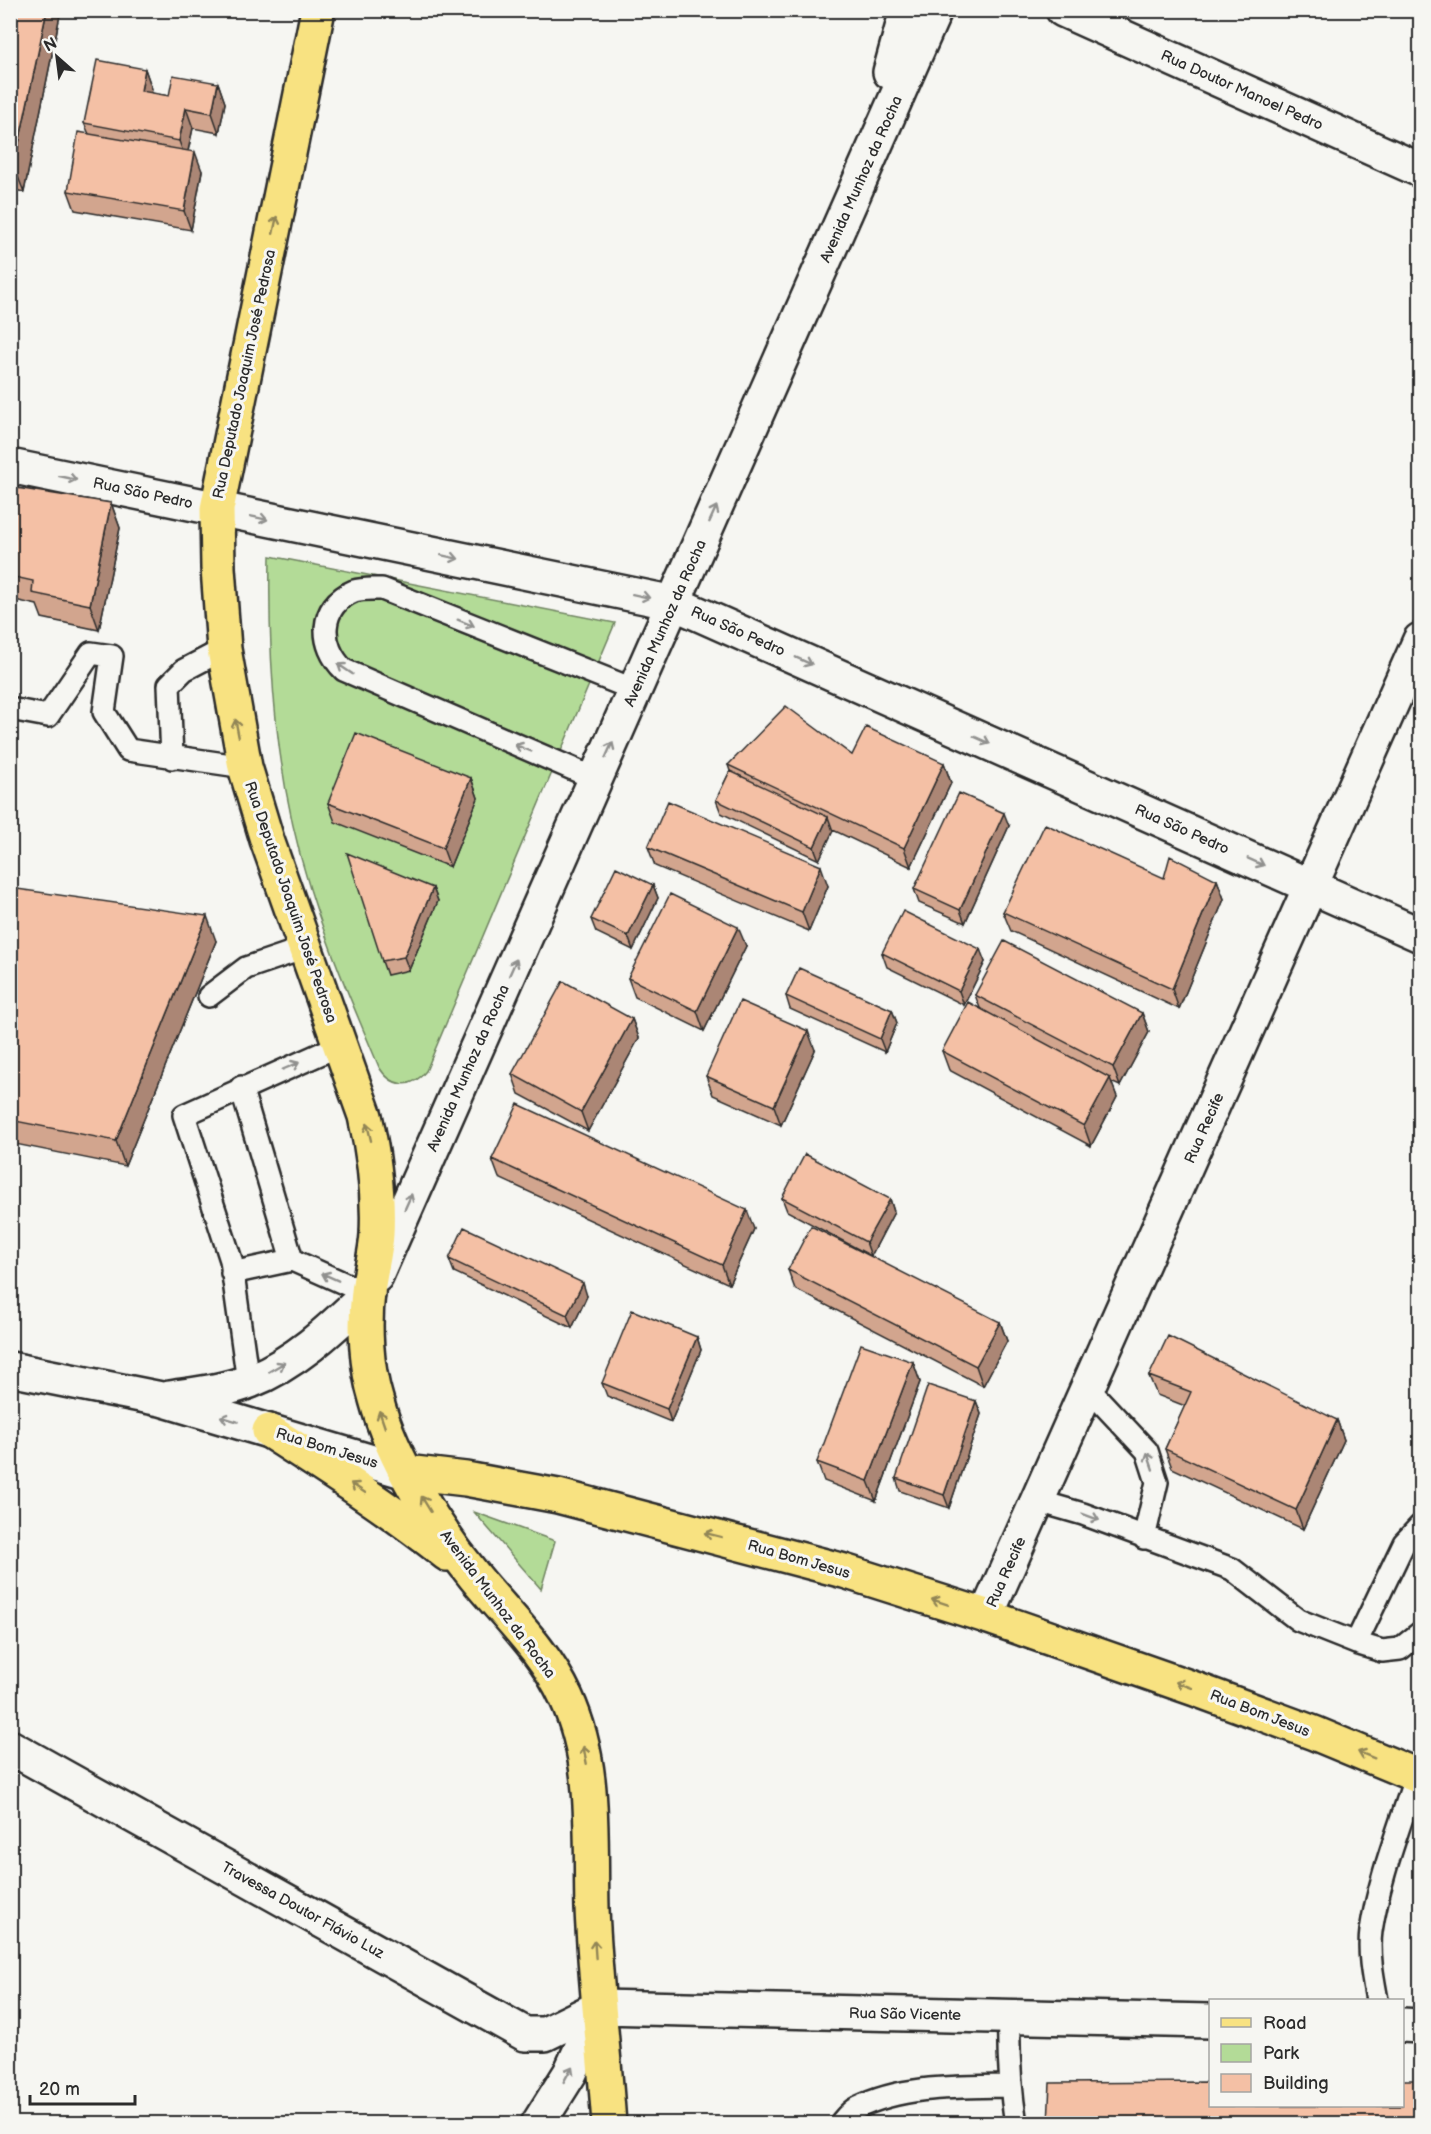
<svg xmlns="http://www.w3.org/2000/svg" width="1431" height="2134" font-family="'Balsamiq Sans',sans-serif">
	<rect width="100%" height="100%" fill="#f6f6f2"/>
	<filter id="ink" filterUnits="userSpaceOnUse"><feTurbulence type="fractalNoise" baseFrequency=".0167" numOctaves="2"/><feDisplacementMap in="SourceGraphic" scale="12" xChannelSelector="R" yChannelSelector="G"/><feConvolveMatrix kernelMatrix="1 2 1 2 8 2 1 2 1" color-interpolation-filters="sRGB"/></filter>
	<g filter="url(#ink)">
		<path fill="#b3db97" stroke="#6f8361" stroke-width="1.5" d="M270,556l345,67 -189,448c-15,19 -35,16 -47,-4 -25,-59 -50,-117 -69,-178 -34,-108 -42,-220 -40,-333z
			M474,1512l81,29 -14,48z"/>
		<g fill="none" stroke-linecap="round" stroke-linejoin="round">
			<defs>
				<path id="lane" d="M10,709l38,7 43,-63 21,3 -8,56 24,38 117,17
					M172,758l-3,-73 15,-15 40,-21
					M596,779l-252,-109c-25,-24 -26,-64 10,-79 9,-3 19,-2 28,-2l253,101
					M209,996l37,-28 59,-20
					M241,1087l51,173
					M232,1273l60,-13 76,34
					M248,1382l-17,-122 -47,-145 156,-70
					M1088,1388l59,63 10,31 -13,56
					M1038,1501l45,13 149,55 66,51 58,23 26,8 18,-2 20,-16
					M1356,1643l48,-100 16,-17
					M1377,2000c-4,-22 -9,-46 -6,-69 8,-53 29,-105 45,-156
					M1009,2017c-1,36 1,70 7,107
					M840,2124c5,-6 10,-13 17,-16 46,-23 103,-21 153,-22"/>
				<path id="street" d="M10,1369l151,30 245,73
					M169,1398c26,-4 56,-7 81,-17 46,-18 82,-53 118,-87
					M986,1616l434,-976
					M10,1747l515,287h20l55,-27 610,14
					M1402,2025l18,1
					M538,2124l32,-51 30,-66"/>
				<path id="secondary" d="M1063,10l357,160
					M890,72l17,-62
					M10,466l664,137 746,332
					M376,1276l559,-1266"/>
				<path id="primary" d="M318,10l-101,499 1,59 6,81 21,118 22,73 98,276c9,39 14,77 12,118 -1,19 -7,39 -9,58 -4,34 -2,74 8,107 16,60 60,130 99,178 32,39 70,74 91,120 31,67 24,140 26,212 3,71 12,143 17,215
					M269,1431c61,39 121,78 178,123
					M406,1472l60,7 92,17 286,75 142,45 209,73 119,44 106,44"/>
			</defs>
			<use href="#lane" stroke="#2b2b2b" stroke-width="26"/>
			<use href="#street" stroke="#2b2b2b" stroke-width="38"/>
			<use href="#secondary" stroke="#2b2b2b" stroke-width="38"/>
			<use href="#primary" stroke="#2b2b2b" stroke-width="38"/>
			<use href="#lane" stroke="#f6f6f2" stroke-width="21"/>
			<use href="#street" stroke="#f6f6f2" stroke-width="33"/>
			<use href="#secondary" stroke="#f6f6f2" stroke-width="33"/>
			<use href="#primary" stroke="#f8e281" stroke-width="33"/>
		</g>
		<path fill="#d2a58e" stroke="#2b2b2b" stroke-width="1.5" d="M10,10h51l-37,182 -14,-3z
			M145,69l7,20 -1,4 18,3 49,-13 7,20 -6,30 -26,-5 -5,23 14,20 -11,59 -116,-20 -7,-19 21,-57 -5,-11z
			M10,487l101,16 9,25 -21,102 -57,-12 -5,-13 -27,-6z
			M852,755l92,8 7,20 -40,84 -78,-37 -14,30 -98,-47 -5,-13 14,-29 -2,-6z
			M471,778l7,20 -28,69 -115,-45 -7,-19z
			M1009,826l-44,97 -46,-20 -5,-14z
			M648,847l180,39 -19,45 -154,-65z
			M1164,878l53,2 7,19 -45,110 -168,-78 -8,-19z
			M653,885l5,13 -25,52 -37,-18 -5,-13z
			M10,888l206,53 -91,225 -115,-23z
			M433,888l5,13 -29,69 -22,5 -5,-14z
			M746,946l-42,85 -69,-34 -7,-19z
			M882,953l103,9 -21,43 -77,-38z
			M975,995l167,18 7,19 -29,54 -9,-4 6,15 -26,49 -142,-76 -7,-19 38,-43z
			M786,996l106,14 5,13 -12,29 -95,-43z
			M632,1019l7,19 -51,93 -69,-37 -7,-20z
			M815,1050l-34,75 -68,-30 -7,-19z
			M492,1159l262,70 -25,55 -230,-106z
			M782,1198l108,1 4,13 -23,44 -84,-45z
			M449,1259l138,37 -15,32 -118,-56z
			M788,1270l212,52 7,19 -24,45 -188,-97z
			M697,1337l4,13 -30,72 -64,-26 -5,-13z
			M913,1362l7,20 -44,119 -52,-20 -7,-19z
			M1149,1376l188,44 7,20 -41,89 -131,-61 -7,-19 20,-43 -28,-11z
			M976,1401l5,13 -32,94 -49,-17 -4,-13z"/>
		<path fill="#ab8674" stroke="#2b2b2b" stroke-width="1.5" d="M47,10h14l-37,182 -10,-25z
			M145,69l7,20 -4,21 -7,-19z
			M218,83l7,20 -6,30 -7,-20z
			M186,108l7,20 -7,32 -7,-19z
			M195,152l7,19 -11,59 -7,-19z
			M111,503l9,25 -21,102 -9,-25z
			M944,763l7,20 -40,84 -7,-19z
			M471,778l7,20 -28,69 -7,-19z
			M1004,813l5,13 -44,97 -5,-13z
			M828,817l5,14 -14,29 -5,-13z
			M821,866l7,20 -19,45 -7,-19z
			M1217,880l7,19 -45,110 -7,-20z
			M653,885l5,13 -25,52 -5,-14z
			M433,888l5,13 -29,69 -5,-13z
			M207,916l9,25 -91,225 -9,-25z
			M738,927l8,19 -42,85 -7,-20z
			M980,949l5,13 -21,43 -5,-14z
			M892,1010l5,13 -12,29 -5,-13z
			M1142,1013l7,19 -29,54 -7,-19z
			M632,1019l7,19 -51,93 -7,-19z
			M808,1031l7,19 -34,75 -7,-19z
			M1110,1078l7,19 -26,49 -7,-20z
			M890,1199l4,13 -23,44 -5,-14z
			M747,1210l7,19 -25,55 -7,-19z
			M583,1283l4,13 -15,32 -5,-13z
			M1000,1322l7,19 -24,45 -7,-20z
			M697,1337l4,13 -30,72 -4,-13z
			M913,1362l7,20 -44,119 -8,-20z
			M976,1401l5,13 -32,94 -5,-13z
			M1337,1420l7,20 -41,89 -7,-19z"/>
		<path fill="#f4c0a5" stroke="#2b2b2b" stroke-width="1.5" d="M10,10h37l-33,157 -4,-1z
			M97,60l48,9 -4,22 28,5 4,-21 45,8 -6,30 -26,-5 -7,33 -95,-18z
			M78,132l117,20 -11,59 -116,-20z
			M10,487l101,16 -21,102 -58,-12 1,-12 -23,-5z
			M786,706l66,49 14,-28 78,36 -40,85 -176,-83z
			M356,733l115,45 -28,70 -115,-45z
			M730,771l98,46 -14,30 -98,-47z
			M959,793l45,20 -44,97 -46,-21z
			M668,801l153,65 -19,46 -154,-65z
			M1045,824l119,54 6,-22 47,24 -45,109 -169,-77z
			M347,853l86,35 -29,69 -22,4z
			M616,867l37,18 -25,51 -37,-17z
			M10,888l197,28 -91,225 -106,-21z
			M670,894l68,33 -41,84 -69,-33z
			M903,911l77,38 -21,42 -77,-38z
			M1004,941l138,72 -29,54 -138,-72z
			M799,968l93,42 -12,29 -94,-43z
			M563,981l69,38 -51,93 -69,-38z
			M740,1001l68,30 -34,75 -68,-30z
			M968,1002l142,76 -26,48 -142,-75z
			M518,1104l229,106 -25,55 -230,-106z
			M805,1154l85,45 -24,43 -84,-44z
			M811,1226l189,96 -24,44 -188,-96z
			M464,1227l119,56 -16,32 -118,-56z
			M632,1310l65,27 -30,72 -65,-26z
			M1168,1336l169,84 -41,90 -131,-61 26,-57 -42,-16z
			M861,1344l52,18 -45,119 -51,-19z
			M928,1385l48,16 -32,94 -48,-17z
			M1402,2080h18v44h-372l2,-41 160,-1v24h192z"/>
		<defs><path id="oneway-shaft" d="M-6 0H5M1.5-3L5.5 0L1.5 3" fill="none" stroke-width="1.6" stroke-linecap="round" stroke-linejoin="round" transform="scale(1.5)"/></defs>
		<g stroke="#928656">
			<use href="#oneway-shaft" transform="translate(275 225) rotate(-78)"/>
			<use href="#oneway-shaft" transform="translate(237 728) rotate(-101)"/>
			<use href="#oneway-shaft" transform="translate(369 1132) rotate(-103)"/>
			<use href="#oneway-shaft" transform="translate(382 1419) rotate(-109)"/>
			<use href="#oneway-shaft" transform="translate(358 1488) rotate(-146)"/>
			<use href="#oneway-shaft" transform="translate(426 1504) rotate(-121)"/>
			<use href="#oneway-shaft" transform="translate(713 1535) rotate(-166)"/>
			<use href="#oneway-shaft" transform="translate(940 1602) rotate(-162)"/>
			<use href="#oneway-shaft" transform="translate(1184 1685) rotate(-160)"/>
			<use href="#oneway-shaft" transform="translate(585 1755) rotate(-101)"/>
			<use href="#oneway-shaft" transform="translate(1366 1755) rotate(-158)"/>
			<use href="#oneway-shaft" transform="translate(595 1949) rotate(-94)"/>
		</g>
		<g stroke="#90908e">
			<use href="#oneway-shaft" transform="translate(68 478) rotate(12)"/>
			<use href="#oneway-shaft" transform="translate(713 514) rotate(-66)"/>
			<use href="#oneway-shaft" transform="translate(259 518) rotate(12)"/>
			<use href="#oneway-shaft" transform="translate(450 557) rotate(12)"/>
			<use href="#oneway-shaft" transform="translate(641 596) rotate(12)"/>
			<use href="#oneway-shaft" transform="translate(466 623) rotate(22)"/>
			<use href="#oneway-shaft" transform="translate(804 661) rotate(24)"/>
			<use href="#oneway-shaft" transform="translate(345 669) rotate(-146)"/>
			<use href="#oneway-shaft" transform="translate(982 740) rotate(24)"/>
			<use href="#oneway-shaft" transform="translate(523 748) rotate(-157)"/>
			<use href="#oneway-shaft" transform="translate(609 750) rotate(-66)"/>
			<use href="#oneway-shaft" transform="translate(1256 862) rotate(24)"/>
			<use href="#oneway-shaft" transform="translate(513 967) rotate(-66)"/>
			<use href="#oneway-shaft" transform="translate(291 1066) rotate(-23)"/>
			<use href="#oneway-shaft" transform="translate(408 1202) rotate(-66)"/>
			<use href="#oneway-shaft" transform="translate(330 1277) rotate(-156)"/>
			<use href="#oneway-shaft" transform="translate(277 1367) rotate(-30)"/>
			<use href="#oneway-shaft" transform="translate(229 1419) rotate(-163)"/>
			<use href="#oneway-shaft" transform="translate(1150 1461) rotate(-109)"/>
			<use href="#oneway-shaft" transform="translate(1091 1517) rotate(21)"/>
			<use href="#oneway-shaft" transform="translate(568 2074) rotate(-61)"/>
		</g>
	</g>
	<g text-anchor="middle" stroke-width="6" stroke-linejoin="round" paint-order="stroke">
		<g font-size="15" fill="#2b2b2b" stroke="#f6f6f2">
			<text transform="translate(1242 90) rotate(24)" y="5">Rua Doutor Manoel Pedro</text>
			<text transform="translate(861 179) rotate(-66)" y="5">Avenida Munhoz da Rocha</text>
			<text transform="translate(244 374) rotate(-78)" y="5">Rua Deputado Joaquim José Pedrosa</text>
			<text transform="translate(143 493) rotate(12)" y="5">Rua São Pedro</text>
			<text transform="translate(665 623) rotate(-66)" y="5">Avenida Munhoz da Rocha</text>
			<text transform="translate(738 631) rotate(24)" y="5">Rua São Pedro</text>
			<text transform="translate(1182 829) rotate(24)" y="5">Rua São Pedro</text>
			<text transform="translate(291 902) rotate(71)" y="5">Rua Deputado Joaquim José Pedrosa</text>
			<text transform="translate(468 1068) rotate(-66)" y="5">Avenida Munhoz da Rocha</text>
			<text transform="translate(1204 1128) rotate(-66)" y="5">Rua Recife</text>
			<text transform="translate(327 1448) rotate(17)" y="5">Rua Bom Jesus</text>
			<text transform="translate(799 1559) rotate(16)" y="5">Rua Bom Jesus</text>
			<text transform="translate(1006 1572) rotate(-66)" y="5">Rua Recife</text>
			<text transform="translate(498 1604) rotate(53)" y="5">Avenida Munhoz da Rocha</text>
			<text transform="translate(1260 1713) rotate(21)" y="5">Rua Bom Jesus</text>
			<text transform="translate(303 1910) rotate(29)" y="5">Travessa Doutor Flávio Luz</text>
			<text transform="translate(905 2014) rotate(1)" y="5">Rua São Vicente</text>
		</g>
	</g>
	<rect width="1431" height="2134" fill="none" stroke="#f6f6f2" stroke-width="36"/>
	<rect x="18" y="18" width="1395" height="2098" fill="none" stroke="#2b2b2b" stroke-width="2" filter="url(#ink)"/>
	<rect x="1209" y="1999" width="195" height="108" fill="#f6f6f2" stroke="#a5a5a2" stroke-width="1.5"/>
	<rect x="1221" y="2018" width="30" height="9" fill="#f8e281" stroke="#a5a5a2" stroke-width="1.5"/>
	<text x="1263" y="2029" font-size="18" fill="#2b2b2b">Road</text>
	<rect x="1221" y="2044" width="30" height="18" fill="#b3db97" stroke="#a5a5a2" stroke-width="1.5"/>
	<text x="1263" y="2059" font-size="18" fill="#2b2b2b">Park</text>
	<rect x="1221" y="2074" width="30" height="18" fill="#f4c0a5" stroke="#a5a5a2" stroke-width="1.5"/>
	<text x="1263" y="2089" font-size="18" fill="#2b2b2b">Building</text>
	<g transform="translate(57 57) rotate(332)" stroke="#f6f6f2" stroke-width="4.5" paint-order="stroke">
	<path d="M0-4.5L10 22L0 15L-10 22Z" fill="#2b2b2b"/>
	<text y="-9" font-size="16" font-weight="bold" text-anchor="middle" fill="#2b2b2b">N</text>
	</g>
	<path d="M30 2095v9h105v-9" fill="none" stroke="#2b2b2b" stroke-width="3"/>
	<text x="39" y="2095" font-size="18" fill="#2b2b2b" stroke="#f6f6f2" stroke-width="4.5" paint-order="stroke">20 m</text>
</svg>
